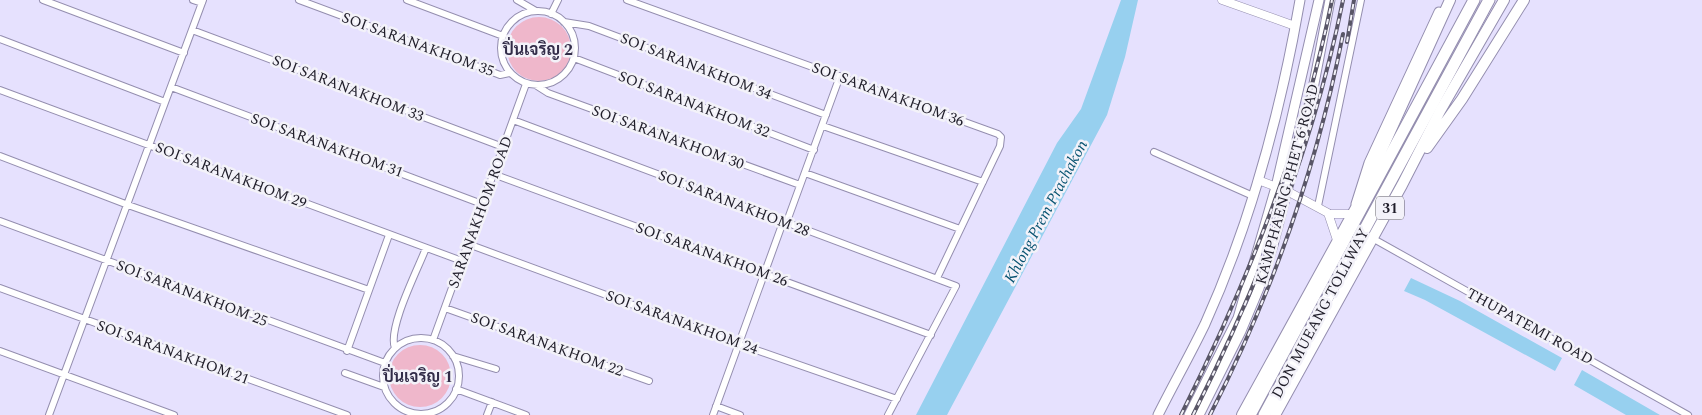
<svg xmlns="http://www.w3.org/2000/svg" width="1702" height="415" font-family="Spectral,Sarabun,serif">
	<rect width="100%" height="100%" fill="#e6e1fe"/>
	<path fill="#efb7cb" d="M507 49a32 32 0 1 1 64 0a32 32 0 1 1-64 0Z
		M389 376a31 31 0 1 1 62 0a31 31 0 1 1-62 0Z"/>
	<path fill="#97d0ef" d="M1121,0h17l-13,57 -18,58 -160,300h-31l141,-272 24,-34z
		M1411,278l49,23 102,57 -7,13 -130,-71 -21,-9z
		M1582,370l78,45h-34l-52,-30z"/>
	<g fill="none" stroke-linecap="round" stroke-linejoin="round">
		<defs>
			<path id="minor" d="M43,0l141,53
				M193,0l9,3
				M299,0l188,70 13,5 10,-2
				M407,0l96,36
				M517,0l19,11
				M627,0l371,134 3,3 -1,9 -63,132
				M501 48a37 37 0 1 1 74 0a37 37 0 1 1-74 0Z
				M551,14l7,-14
				M564,22l25,4 237,89
				M192,30l311,117
				M0,39l165,63
				M574,58l240,92
				M537,86l11,7 252,92
				M171,87l311,117
				M0,90l462,171
				M513,120l443,166 -68,129
				M823,126l160,56
				M1154,152l99,44
				M0,156l128,49 241,85
				M805,173l155,56
				M493,174l438,161
				M1318,206l43,-206
				M0,221l385,142
				M786,224l54,-148
				M1372,238l316,177
				M468,244l271,100 158,55
				M0,288l347,127
				M445,308l204,73
				M383 376a38 38 0 1 1 76 0a38 38 0 1 1-76 0Z
				M433,340l93,-256
				M395,348c-8,-19 23,-79 31,-100
				M0,351l174,64
				M347,351l42,-116
				M453,356l43,13
				M345,373l39,14
				M456,389l70,26
				M716,406l24,9
				M49,415l154,-415
				M487,415l5,-13
				M713,415l70,-193"/>
			<path id="tertiary" d="M1222,0l73,26
				M1258,180l29,11 41,22 9,27
				M1331,214h21"/>
			<path id="secondary" d="M1356,204l13,-41 70,-151
				M1158,415c15,-30 32,-60 47,-91 46,-102 76,-214 95,-324
				M1189,415l49,-97 38,-131 43,-187
				M1199,415l42,-84 18,-43 14,-43 39,-151 18,-94"/>
			<path id="trunk" d="M1427,148l35,-49 62,-99
				M1374,167l76,-167
				M1242,415l138,-251
				M1275,415l127,-230 38,-74 64,-111"/>
			<path id="motorway" d="M1250,415l224,-415
				M1264,415l225,-415"/>
		</defs>
		<use href="#minor" stroke="#948eaf" stroke-width="8"/>
		<use href="#tertiary" stroke="#948eaf" stroke-width="9"/>
		<use href="#secondary" stroke="#948eaf" stroke-width="11"/>
		<use href="#trunk" stroke="#948eaf" stroke-width="12"/>
		<use href="#motorway" stroke="#948eaf" stroke-width="13"/>
		<use href="#minor" stroke="#fff" stroke-width="6"/>
		<use href="#tertiary" stroke="#fff" stroke-width="8"/>
		<use href="#secondary" stroke="#fff" stroke-width="9"/>
		<use href="#trunk" stroke="#fff" stroke-width="10"/>
		<use href="#motorway" stroke="#fff" stroke-width="11"/>
		<defs>
			<path id="rail" d="M1347,42l7,-42
				M1181,415c66,-132 122,-270 151,-415
				M1193,415c66,-131 121,-271 150,-415
				M1210,415c62,-121 107,-248 133,-381"/>
		</defs>
		<use href="#rail" stroke="#595667" stroke-width="4"/>
		<use href="#rail" stroke="#f3f2f9" stroke-width="2" stroke-dasharray="5.5" stroke-linecap="butt"/>
	</g>
	<g text-anchor="middle" stroke-width="5" stroke-linejoin="round" paint-order="stroke">
		<rect fill="#f3f2f9" stroke="#5f5d67" stroke-width="1" x="1376" y="196.5" width="28" height="23" rx="4"/>
		<g font-size="14" font-weight="bold" fill="#1f1d29">
			<text x="1390" y="213">31</text>
		</g>
		<g font-size="15" fill="#1f1d29" stroke="#f3f2f9">
			<text transform="translate(418 44) rotate(20)" y="5">SOI SARANAKHOM 35</text>
			<text transform="translate(696 66) rotate(21)" y="5">SOI SARANAKHOM 34</text>
			<text transform="translate(348 88) rotate(21)" y="5">SOI SARANAKHOM 33</text>
			<text transform="translate(888 94) rotate(20)" y="5">SOI SARANAKHOM 36</text>
			<text transform="translate(694 104) rotate(21)" y="5">SOI SARANAKHOM 32</text>
			<text transform="translate(668 137) rotate(20)" y="5">SOI SARANAKHOM 30</text>
			<text transform="translate(327 145) rotate(20)" y="5">SOI SARANAKHOM 31</text>
			<text transform="translate(231 175) rotate(21)" y="5">SOI SARANAKHOM 29</text>
			<text transform="translate(1287 184) rotate(-75)" y="5">KAMPHAENG PHET 6 ROAD</text>
			<text transform="translate(734 203) rotate(21)" y="5">SOI SARANAKHOM 28</text>
			<text transform="translate(480 212) rotate(-70)" y="5">SARANAKHOM ROAD</text>
			<text transform="translate(712 254) rotate(20)" y="5">SOI SARANAKHOM 26</text>
			<text transform="translate(192 293) rotate(21)" y="5">SOI SARANAKHOM 25</text>
			<text transform="translate(1320 313) rotate(-62)" y="5">DON MUEANG TOLLWAY</text>
			<text transform="translate(682 322) rotate(20)" y="5">SOI SARANAKHOM 24</text>
			<text transform="translate(1530 326) rotate(29)" y="5">THUPATEMI ROAD</text>
			<text transform="translate(547 344) rotate(20)" y="5">SOI SARANAKHOM 22</text>
			<text transform="translate(173 352) rotate(20)" y="5">SOI SARANAKHOM 21</text>
		</g>
		<g font-size="16" font-weight="bold" fill="#322c48" stroke="#f3f2f9">
			<text x="538" y="55">ปิ่นเจริญ 2</text>
			<text x="418" y="382">ปิ่นเจริญ 1</text>
		</g>
		<g font-size="16" font-style="italic" fill="#075371" stroke="#f3f2f9">
			<text transform="translate(1045 211) rotate(-62)" y="6">Khlong Prem Prachakon</text>
		</g>
	</g>
</svg>
